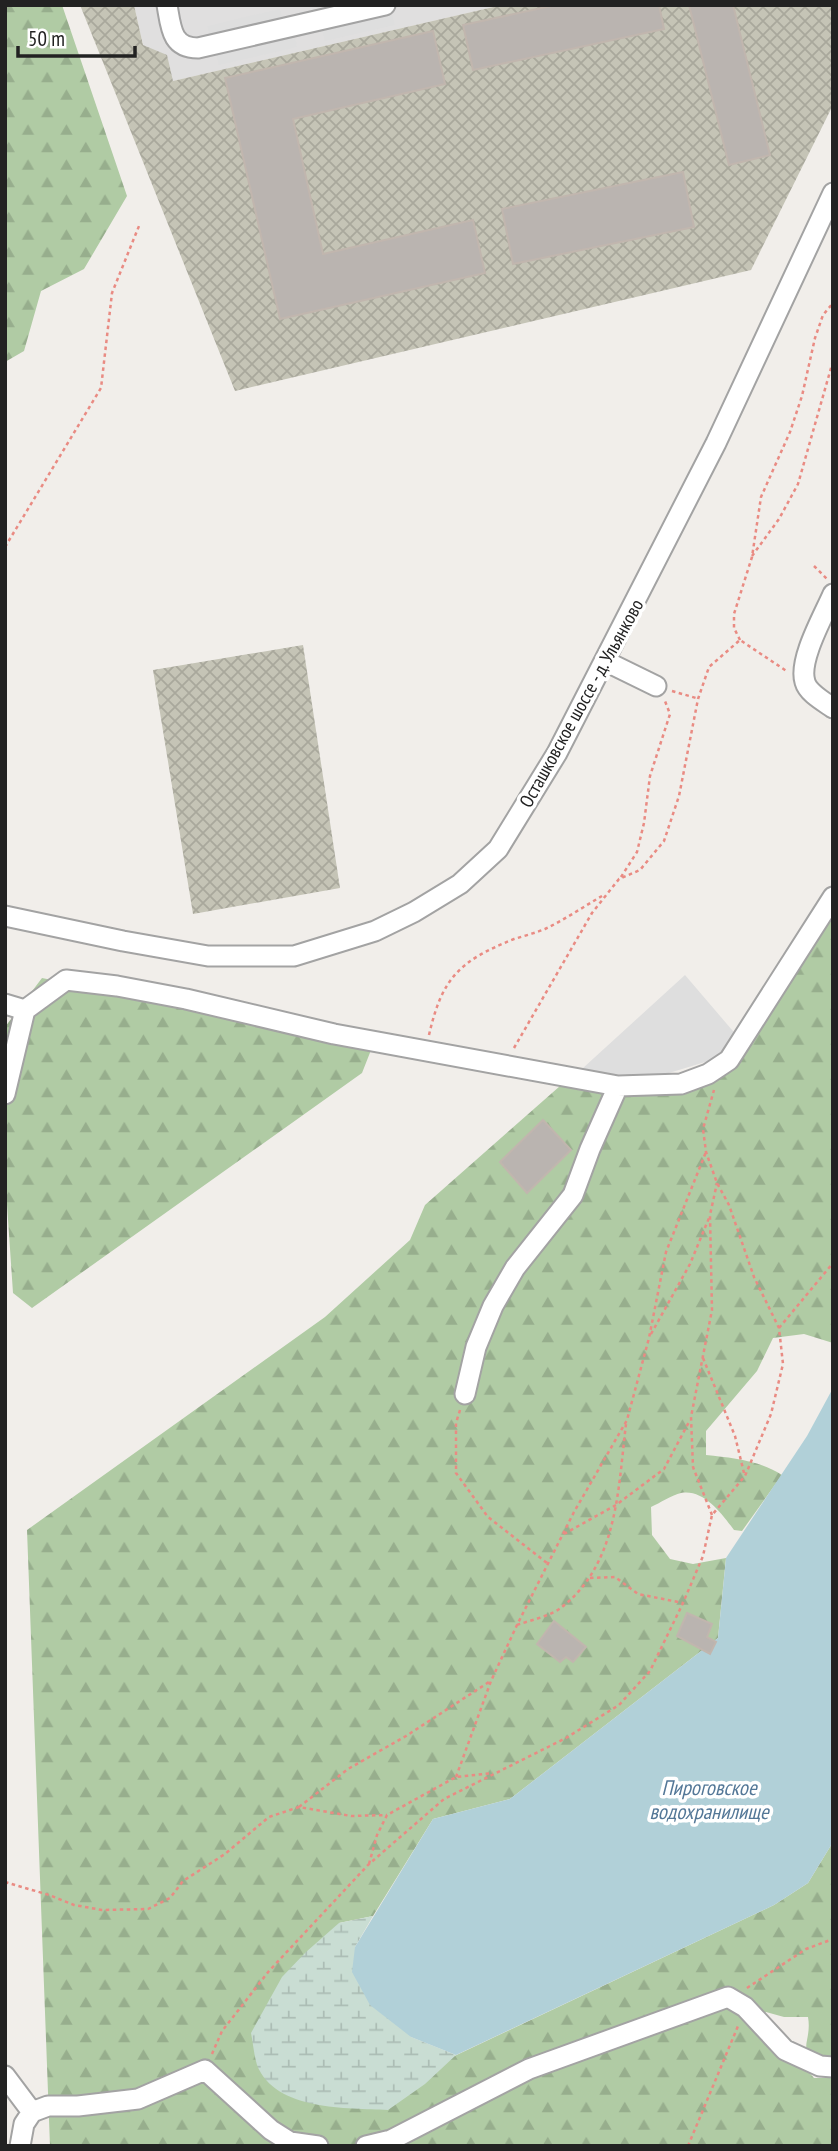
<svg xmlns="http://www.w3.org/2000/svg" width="838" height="2151" font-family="'PT Sans Narrow',sans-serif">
	<defs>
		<pattern id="construction-cross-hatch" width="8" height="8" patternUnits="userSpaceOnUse" patternTransform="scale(1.75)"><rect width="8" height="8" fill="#c5c4b6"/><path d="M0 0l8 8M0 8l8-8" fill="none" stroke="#a9a89c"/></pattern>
		<pattern id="forest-firs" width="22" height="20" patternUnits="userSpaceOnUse" patternTransform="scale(1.75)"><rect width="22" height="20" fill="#b0cba4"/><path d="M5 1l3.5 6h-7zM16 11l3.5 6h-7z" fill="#97ae8d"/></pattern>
		<pattern id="wetland-marsh" width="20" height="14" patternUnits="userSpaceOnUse" patternTransform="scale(1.75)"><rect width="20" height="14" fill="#c9ddd3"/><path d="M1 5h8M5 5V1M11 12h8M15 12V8" fill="none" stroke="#acbdb5"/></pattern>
	</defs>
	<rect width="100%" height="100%" fill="#f1eeea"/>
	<path fill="#e0dfdf" d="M134,5h368l-329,76 -30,-36z"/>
	<path fill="url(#construction-cross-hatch)" d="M80,5h54l9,40 24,10 6,26 329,-76h331v100l-82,165 -516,121z
		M303,645l37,243 -147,26 -40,-244z"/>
	<path fill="url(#forest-firs)" d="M5,5h57l65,191 -43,73 -43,22 -17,60 -19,11z
		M833,913v430l-29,-9 -31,4 -16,33 -51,60v24c27,3 52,5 76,20l-40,56 -8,-1c-12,-16 -30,-41 -53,-37 -9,2 -21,10 -30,14l1,28 18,24 23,5 33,-6 -8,80 -208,161 -77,20 -60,97 -34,7 71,154 364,-172 34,-22 25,-41v219c-43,-7 -20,-16 -25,-44h-24l-18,-5 -7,6 22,42 24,8 9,10h19v68h-783l-23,-616 298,-213 85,-77 15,-35 135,-119 101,10 77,-31z
		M42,978l331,67 -11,28 -330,235 -19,-15 -8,-118v-148z"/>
	<path fill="url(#wetland-marsh)" d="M373,1916l-18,31 56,90 45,18 -31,29 -37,26c-40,-2 -113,1 -131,-45 -3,-10 -4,-22 -6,-32l31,-56 24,-25 33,-29z"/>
	<path fill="#dedede" d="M280,9l3,11 -73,16 -3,-10z
		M392,15l3,10 -70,16 -3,-10z
		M295,37l2,10 -78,18 -3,-10z
		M685,975l53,62 -23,22 -56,17 -63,-2 -13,-6z"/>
	<path fill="#b1d0d8" d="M833,1388v454l-25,41 -34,22 -318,150 -45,-18 -41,-32 -18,-33 3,-25 78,-128 77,-20 208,-161 8,-80 81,-122z"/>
	<path fill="#bab4b0" stroke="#c1b6ae" stroke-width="2" d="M556,5h103l5,24 -191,41 -10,-45z
		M689,5h44l37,150 -41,10z
		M433,31l12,53 -152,35 30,135 150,-34 12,53 -205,46 -55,-241z
		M683,172l11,55 -181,37 -11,-55z
		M543,1120l28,30 -44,43 -27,-31z
		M687,1613l25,11 -5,13 9,5 -6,12 -33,-18z
		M554,1621l32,26 -13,15 -7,-5 -6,5 -23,-18z"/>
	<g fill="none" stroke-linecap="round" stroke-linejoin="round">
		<defs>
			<path id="minor" d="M167,5c4,22 4,43 31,43l187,-43
				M833,594c-9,21 -35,66 -28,88 3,11 18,19 28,26
				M605,661l51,25
				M5,916l118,25 85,15h86l81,-25 39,-19 46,-28 38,-35 59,-96 159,-310 117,-250
				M5,1004l20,6
				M5,1094l20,-84 41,-30 51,6 69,13 148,35 284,52 63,-2 27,-10 21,-14 104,-163
				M465,1394l11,-47 17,-41 22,-38 58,-73 17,-46 28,-63
				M5,2076l27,36
				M20,2146l4,-22 8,-12 16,-6h30l60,-7 67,-29 66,60 19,12 28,4
				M366,2146l25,-6 138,-71 199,-72 17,10 40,43 35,16 13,1"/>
		</defs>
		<use href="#minor" stroke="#a3a3a3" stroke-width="23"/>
		<path stroke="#e98b83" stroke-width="2.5" stroke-dasharray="3.5 3.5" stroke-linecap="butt" d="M5,547l96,-159 11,-95 27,-67
			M752,556l27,-37 19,-35 35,-123
			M814,566l13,13
			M740,640l-6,-12v-14l18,-57 9,-60 29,-65 12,-36 13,-58 8,-23 10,-12
			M672,691l24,7
			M621,877l16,-25 7,-29 6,-47 20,-62 -5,-13
			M429,1035c13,-57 30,-74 85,-96 10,-3 21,-6 31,-10 19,-9 38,-22 57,-33
			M514,1048l78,-135 27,-34 21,-9 24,-29 15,-45 19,-97 11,-32 31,-27 48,32
			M779,1328l54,-65
			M651,1334l39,-70 19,-46
			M703,1358l32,78 9,37
			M460,1410l-4,13v50l32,44 59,46
			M712,1515l-19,-48 -2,-50 21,-107 -2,-95 7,-32
			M564,1534l52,-29 48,-36 26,-49
			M590,1578l25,-1 23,17 45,9
			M517,1625c14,-5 34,-9 45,-18 56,-44 56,-118 64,-183
			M456,1777l35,-96 26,-56 57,-113 53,-92 22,-82 17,-86 40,-100
			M299,1807l49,-38 58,-33 83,-54
			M369,1864l8,-29 10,-20 69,-38 37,-4
			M5,1882l44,13 25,10 28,5 46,-1 22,-11 13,-17 42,-27 44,-37 30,-10 52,9 36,-1
			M747,1988l59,-39 27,-10
			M212,2054l10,-23 47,-60 99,-106 76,-66 122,-61 53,-33 31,-34 33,-68 20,-47 9,-41 33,-39 26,-62 12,-50 -4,-36 -25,-51 -25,-72 -12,-22 -11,-31 -3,-23 11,-39
			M688,2146l50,-120"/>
		<use href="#minor" stroke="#fff" stroke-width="19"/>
	</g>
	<g text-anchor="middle" stroke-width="7" stroke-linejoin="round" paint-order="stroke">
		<g font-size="19" fill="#222" stroke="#fff">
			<text transform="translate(581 703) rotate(-61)" y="7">Осташковское шоссе - д. Ульянково</text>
		</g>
		<g font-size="21" font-style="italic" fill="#537797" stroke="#fff">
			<text x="709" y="1795">Пироговское<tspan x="709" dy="24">водохранилище</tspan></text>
		</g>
	</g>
	<rect width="838" height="2151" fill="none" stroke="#222222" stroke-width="14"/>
	<path d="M18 46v10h117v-10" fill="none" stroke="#222222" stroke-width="3.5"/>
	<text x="28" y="46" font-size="21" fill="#222222" stroke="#ffffff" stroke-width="5" paint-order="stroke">50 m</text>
</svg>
